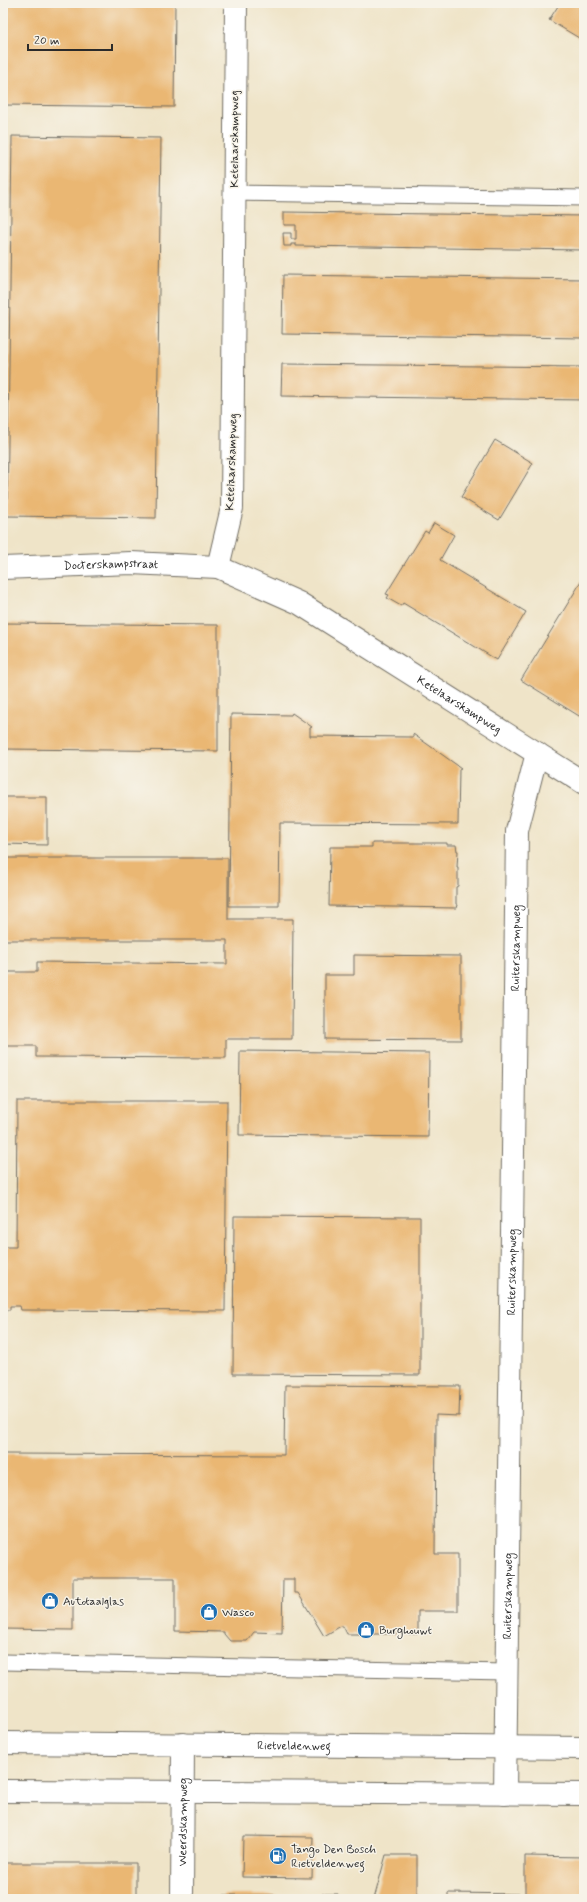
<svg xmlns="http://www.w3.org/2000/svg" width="587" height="1902" font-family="Mynerve,sans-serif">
	<rect width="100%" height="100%" fill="#f7f3e8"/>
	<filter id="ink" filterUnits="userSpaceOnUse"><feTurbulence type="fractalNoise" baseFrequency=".025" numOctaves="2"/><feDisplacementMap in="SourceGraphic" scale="8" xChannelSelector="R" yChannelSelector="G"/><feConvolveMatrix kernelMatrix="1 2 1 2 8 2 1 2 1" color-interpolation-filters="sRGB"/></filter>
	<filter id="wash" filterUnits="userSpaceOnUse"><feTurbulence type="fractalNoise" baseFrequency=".012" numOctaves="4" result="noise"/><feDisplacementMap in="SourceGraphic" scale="16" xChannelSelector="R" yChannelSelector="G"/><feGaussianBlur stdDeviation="0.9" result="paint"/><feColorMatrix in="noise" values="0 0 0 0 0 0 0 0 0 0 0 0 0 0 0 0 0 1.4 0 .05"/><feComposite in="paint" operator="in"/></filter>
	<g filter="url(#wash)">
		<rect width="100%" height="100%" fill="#efe4c8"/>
		<g id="blocks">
			<path fill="#eab773" d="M3,3h172l-1,104 -171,-2z
				M560,3h24v38l-35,-21z
				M12,136l149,2 -5,380 -149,-2z
				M284,212l300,4v34l-288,-4v-2h-5v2h-7l-1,-13h8v6h5v-14h-12z
				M283,275l301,4v59l-302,-4z
				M282,364l302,3v33l-303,-4z
				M495,440l38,23 -34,57 -38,-23z
				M434,523l20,12 -14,25 86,52 -29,48 -94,-57 -2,3 -14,-8 2,-3 -3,-1 39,-63 3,2z
				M584,577v142l-63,-39z
				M3,623l215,2v126l-215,-2z
				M292,713l20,14 -2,1v8l103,1v-3l48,34 -2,1 -1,55 -178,-1 -1,83h-50l2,-192 60,1z
				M3,797h44v48l-44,-1z
				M372,843h75v2h9l1,6h1l-1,16h1v19l-2,1v17l2,1 -1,3 -128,-2 1,-59h42z
				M3,858h225v61h65l-1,120h-66v19l-190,-1v-11h-33v-74h34v-10l190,2v-24h-224z
				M354,955l107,1v84l-136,-1v-64h29z
				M240,1051l189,2 -1,84 -189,-2z
				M17,1101h210l-2,210 -204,-1 -1,-4h-10v4h-7v-63h13z
				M234,1216l186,1v158l-187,-1z
				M285,1385l175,1 -1,30 -23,-1 -1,139h23v57h-40v23h-71l-4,-8h-2l-17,10 -26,-43h-4v-14h-11l-1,54 -28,-1 -7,9h-17l-6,-7v-2l-49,-1v-53h-102v52l-70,-1v-175l281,1z
				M243,1836l70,1 -1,41 -70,-1z
				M386,1855h31v44h-43z
				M525,1856l59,1v42h-136v-6l77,1z
				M3,1863h133v36h-133z
				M322,1894h16v5h-16z
				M224,1895h86v4h-86z"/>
		</g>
	</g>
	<g filter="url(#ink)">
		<use href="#blocks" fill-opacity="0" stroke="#706c62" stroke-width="1"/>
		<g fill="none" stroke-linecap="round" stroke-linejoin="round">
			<defs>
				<path id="lane" d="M234,193l350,5
					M3,1662l503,10"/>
				<g id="street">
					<path id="s1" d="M236,3l-4,505 -14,59 81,36 285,180"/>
					<path id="s2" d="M3,568l128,-5 87,4"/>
					<path id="s3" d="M505,1794l12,-963 20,-78"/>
					<path id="s4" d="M182,1899l1,-155"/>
				</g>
				<g id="secondary">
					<path id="s5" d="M3,1743l581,5"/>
					<path d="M3,1791l581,3"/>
				</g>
			</defs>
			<use href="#lane" stroke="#706c62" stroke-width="17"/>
			<use href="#street" stroke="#706c62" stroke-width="24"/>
			<use href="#secondary" stroke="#706c62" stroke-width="24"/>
			<use href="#lane" stroke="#fff" stroke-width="15"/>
			<use href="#street" stroke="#fff" stroke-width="22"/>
			<use href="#secondary" stroke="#fff" stroke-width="22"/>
		</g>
	</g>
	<defs>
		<symbol id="shop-disc" viewBox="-11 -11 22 22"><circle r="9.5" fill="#1f6fb2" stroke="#f7f3e8"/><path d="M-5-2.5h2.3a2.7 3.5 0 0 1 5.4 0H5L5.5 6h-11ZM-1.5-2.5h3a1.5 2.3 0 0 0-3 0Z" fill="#fff"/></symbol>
		<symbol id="fuel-disc" viewBox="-11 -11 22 22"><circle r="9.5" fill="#1f6fb2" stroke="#f7f3e8"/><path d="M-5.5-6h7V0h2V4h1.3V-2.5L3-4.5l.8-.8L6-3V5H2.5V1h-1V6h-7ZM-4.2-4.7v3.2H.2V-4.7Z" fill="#fff"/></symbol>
	</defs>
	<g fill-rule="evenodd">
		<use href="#shop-disc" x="40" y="1591" width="20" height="20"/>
		<use href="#shop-disc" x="199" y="1602" width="20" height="20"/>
		<use href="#shop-disc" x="356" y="1620" width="20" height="20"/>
		<use href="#fuel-disc" x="268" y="1846" width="20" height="20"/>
	</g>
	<g text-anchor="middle" stroke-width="3" stroke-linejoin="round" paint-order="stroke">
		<g font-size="12" fill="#2b2b2b" stroke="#f7f3e8">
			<text transform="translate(234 139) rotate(-90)" y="4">Ketelaarskampweg</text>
			<text transform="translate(231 462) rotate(-88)" y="4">Ketelaarskampweg</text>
			<text dy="4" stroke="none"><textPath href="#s2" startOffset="108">Docterskampstraat</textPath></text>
			<text dy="4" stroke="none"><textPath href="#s1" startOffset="844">Ketelaarskampweg</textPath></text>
			<text dy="4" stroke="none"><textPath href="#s3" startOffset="846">Ruiterskampweg</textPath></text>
			<text dy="4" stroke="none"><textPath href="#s3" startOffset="522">Ruiterskampweg</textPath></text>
			<text dy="4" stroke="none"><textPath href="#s3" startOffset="198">Ruiterskampweg</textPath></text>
			<text dy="4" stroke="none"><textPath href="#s5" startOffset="291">Rietveldenweg</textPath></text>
			<text dy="4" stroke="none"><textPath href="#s4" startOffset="77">Weerdskampweg</textPath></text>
		</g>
		<g font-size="12" fill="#2b2b2b" stroke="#f7f3e8" text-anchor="start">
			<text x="63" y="1605">Autotaalglas</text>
			<text x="222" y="1616">Wasco</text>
			<text x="379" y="1634">Burghouwt</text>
			<text x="291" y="1853">Tango Den Bosch<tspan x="291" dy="14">Rietveldenweg</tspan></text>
		</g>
	</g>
	<rect width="587" height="1902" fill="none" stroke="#f7f3e8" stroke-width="16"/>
	<path d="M28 44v6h84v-6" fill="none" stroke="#2b2b2b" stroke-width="2"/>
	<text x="34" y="44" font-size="12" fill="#2b2b2b" stroke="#f7f3e8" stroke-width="3" paint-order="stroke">20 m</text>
</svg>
